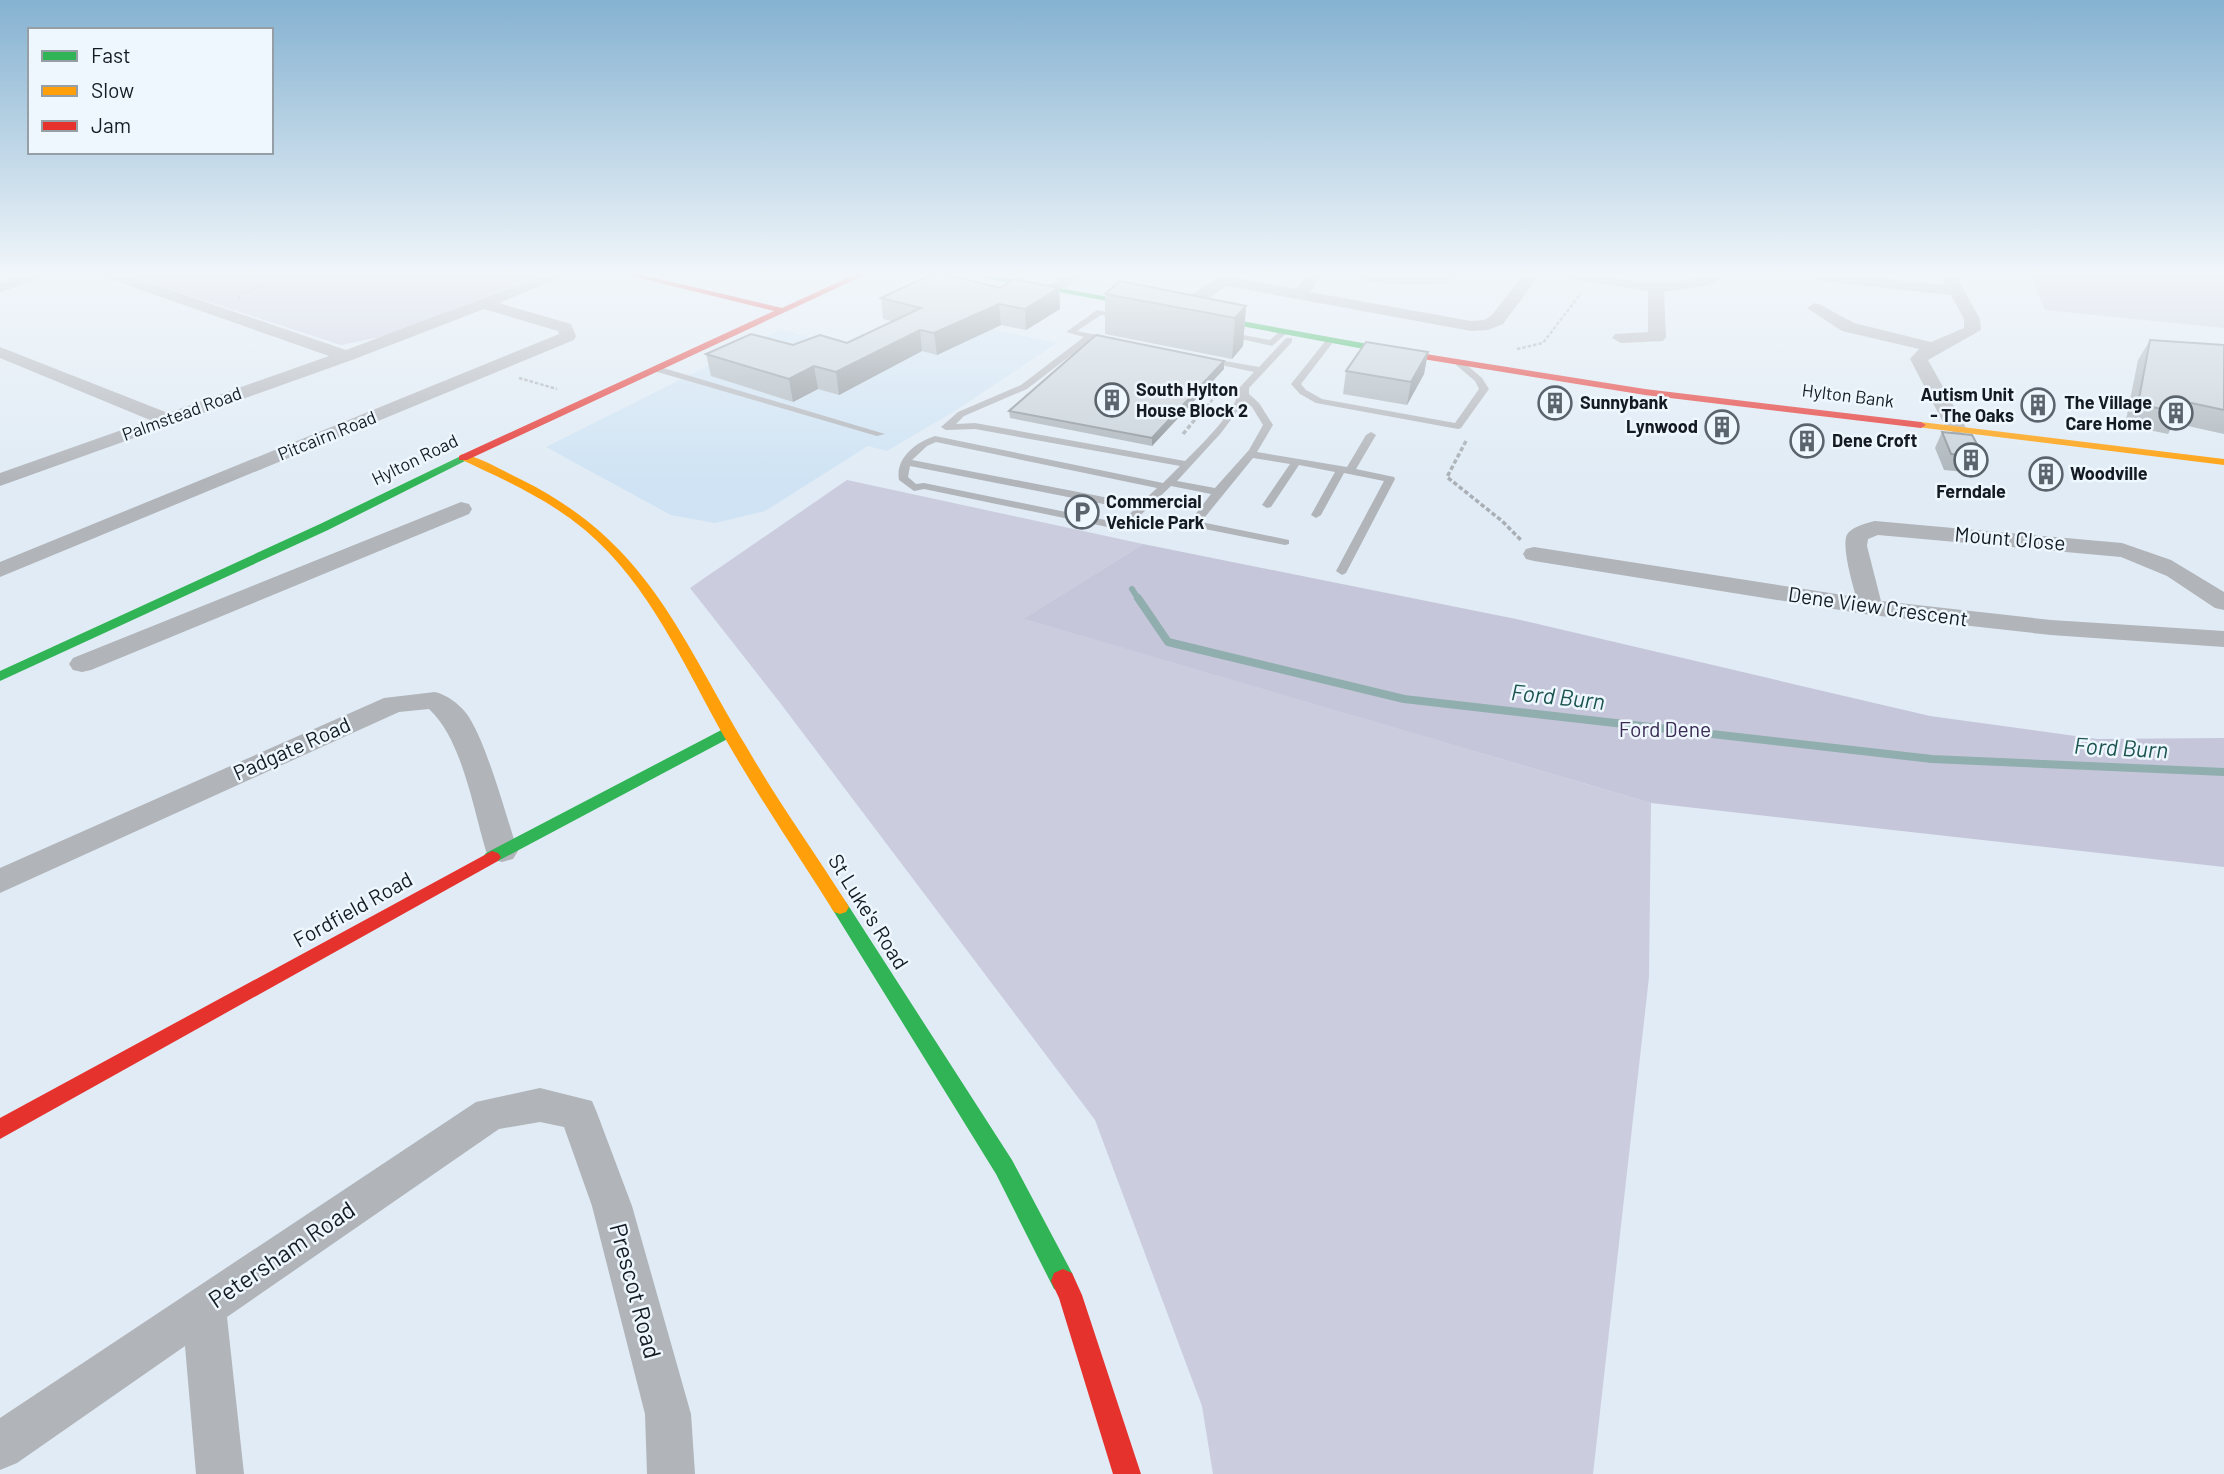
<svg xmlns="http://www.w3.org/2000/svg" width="2224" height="1474" font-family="Barlow,sans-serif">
	<rect width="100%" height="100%" fill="#e0ebf5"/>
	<path fill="#cfe3f4" d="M938,317l119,26 -99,66 -71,42 -19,-5 -103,65 -50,12 -44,-8 -125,-68 235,-118 84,24z"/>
	<path fill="#ccccdf" d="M124,274h419l-158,62 -44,9z
		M2030,274h191l3,2v52l-179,-18z
		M847,480l296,64 -118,75 626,184 -2,174 -56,497h-380l-11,-68 -107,-286 -314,-416 -91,-116z"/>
	<path fill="#c6c6da" d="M1143,544l373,75 414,97 167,23 127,-1v129l-573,-64 -627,-184z"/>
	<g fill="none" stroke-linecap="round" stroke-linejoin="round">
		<path stroke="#90aeae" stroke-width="6" d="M1132,589l7,11"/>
		<path stroke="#90aeae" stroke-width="8" d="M1138,598l30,44 236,57 528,60 292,13"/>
		<path stroke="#a9afb4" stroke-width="2.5" stroke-dasharray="3.5 2" stroke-linecap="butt" d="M212,274l50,3 22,-3
			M238,298l7,-6 48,-18
			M1517,349l26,-6 38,-50
			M519,378l38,11
			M1196,419l29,-34"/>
		<path stroke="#a9afb4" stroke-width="3.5" stroke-dasharray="4.5 2.5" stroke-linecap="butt" d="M1183,434l14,-17
			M1466,441l-19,36 55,44 19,19"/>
		<path fill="#b1b4b9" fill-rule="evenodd" d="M1097,310l31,6 -4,2 -23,-3 -24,16 36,7v4l-21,-3 -65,50 -63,27 -8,8 19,-1 210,38c15,-15 54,-52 54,-73l15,-16 -52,-11v-4l57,10 27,-29h6v4l-43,46v6l10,9 14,22 -16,27 90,15 19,-32 5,-3 5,3 -20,34 38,8 1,2 -49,94 -4,2 -6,-4 48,-90 -40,-8 -23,42 -5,3 -5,-3 24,-43 -36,-7 -28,42 -4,1 -5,-3 28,-41 -37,-6 -52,64 88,18v4l-4,1 -95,-19 -2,-2 23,-30 -40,-8 -45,43 -4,1 -198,-41 -10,2 -15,-11c-4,-22 17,-38 36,-44l228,47 17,-17 -205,-37 -29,1 -5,-3 17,-15 63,-27 63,-48 -18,-5zM1245,401l7,6 11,18 -14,25 -34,38 -38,-7 44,-48zM936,442l221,46 -17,16 -228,-44 15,-14zM910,466l224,44 -14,13 -196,-40 -8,1 -8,-7z
			M1281,330l7,2 -16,14 -49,-11 4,-3 43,8z
			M1330,338l4,3 -33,43 5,6 16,9 133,24 24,-34 -4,-8 -19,-16v-4h6l20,17 7,11 -28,39 -3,1 -142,-26 -16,-9 -9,-10 36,-45z
			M654,367h6l225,67 -8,2 -223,-65z"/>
		<path fill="#b1b4b9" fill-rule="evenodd" d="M25,274h24l-3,3 -46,15v-10z
			M101,274h23l222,76 201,-76h22l-70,29 72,21 5,12 -2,4 -574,237v-15l559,-228 -1,-3 -74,-22 -132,51 -352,126v-13l150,-53 -150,-62v-11l168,66 161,-57 -225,-79z
			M1067,274h19l-28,18h-12l-2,-3z
			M1223,274h19l-4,4 58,11 11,-15h22l-10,5 -9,13 161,29 13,-1 7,-4 33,-42h16l-37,50 -15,6 -17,1 -244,-45 -43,28h-12l-2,-3 2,-3z
			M1349,274h107l-8,8 -5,2c-21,0 -79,3 -94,-10z
			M1561,274c35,0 69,9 104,8 22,0 42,-8 65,-8l-21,11 -45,7 2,45 -3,4 -42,2 -9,-5 3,-4 33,-2v-41l-79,-12z
			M1814,274h31l100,11 -6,-11h16l25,45 1,11 -53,30 38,68 -3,4 -7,2 -10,-6 -36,-69 9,-10 -77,-18 -35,-23 8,-5 6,2 33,18 77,19 33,-14v-9l-13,-24 -131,-14 -5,-2z
			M461,502l8,2 3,5 -3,5 -378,156 -9,2 -9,-2 -4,-6 4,-6z
			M1875,521l247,22 49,17 53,32v18l-9,-2 -48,-32 -46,-19 -243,-22 -10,4 -1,7 14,55 170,19 173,11v16l-173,-12 -180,-20 -337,-54 -8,-2 -3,-5 3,-5 8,-2 322,50c-3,-12 -17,-57 -7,-65 6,-6 18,-9 26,-11z
			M435,692c12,3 23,11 31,21 20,26 40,104 52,138l-5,8 -11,3 -11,-3 -5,-8c-13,-43 -24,-112 -57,-142l-30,3 -399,181v-25l384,-170z
			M540,1088l52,13 5,12 35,93 59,208 4,60h-48l-2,-60 -53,-208 -28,-79 -24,-5 -41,7 -272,188 17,157h-48l-11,-128 -168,117 -17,7v-52l476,-316z"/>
		<path fill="#30b455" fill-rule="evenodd" d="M963,274h19l425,77 5,3 -5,3z
			M463,455l4,1v4l-139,70 -328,151v-10l320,-147z
			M729,726l8,5 -2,4 -237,126h-12l-3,-4 3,-4z
			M840,900l6,2 166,258 60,113 3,8 -3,8 -9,4 -9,-4 -58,-115 -165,-267 3,-5z"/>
		<path fill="#ff9f0a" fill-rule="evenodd" d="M1921,422l303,37v6l-307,-38 -1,-2z
			M464,454c20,5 39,17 58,26 125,62 157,154 224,266 31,54 67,104 100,156l3,5 -3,5 -6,2 -6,-2c-36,-57 -74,-113 -108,-172 -42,-74 -75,-154 -141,-210 -37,-31 -82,-51 -125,-71v-4z"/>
		<path fill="#e5322d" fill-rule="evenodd" d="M623,274h16l143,34 74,-34h11l-400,186h-8v-4l315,-145z
			M1407,351l238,38 276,33 5,3 -5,3 -276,-33 -241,-39 -2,-2z
			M492,851l6,2 3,4 -3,4 -498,278v-21z
			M1063,1269l9,4 10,22 59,179h-28l-54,-176 -8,-17 3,-8z"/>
	</g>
	<path fill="#acb5bb" d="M1000,288h59l1,21 -34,21 -25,-5 -64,30 -15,-4 -83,44 -21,-6 -25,13 -82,-26 -5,-22 87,-9 54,-2 45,-22 -9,-2 -2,-21z
		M1105,294l141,12 -3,40 -11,13 -127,-25z
		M2150,340l74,5v89l-50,-11 -6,11 -43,-9 13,-65z
		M1428,352l-4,22 -17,31 -64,-11 3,-23z
		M1224,369l-72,77 -142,-28 -1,-7z
		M1942,432l42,25 -9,16 -31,-3 -9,-22z"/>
	<path fill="#8c9398" d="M1059,288l1,21 -34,21 -1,-21z
		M999,304l2,21 -64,30 -3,-22z
		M1246,306l-3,40 -11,13 3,-41z
		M920,330l2,21 -83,44 -3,-23z
		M1428,352l-4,22 -17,31 4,-23z
		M1224,361v8l-72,77v-8z
		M814,366l4,23 -25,13 -4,-23z"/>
	<path fill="#c8d2d9" stroke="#8c9398" stroke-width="2" d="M932,274h11l57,14 15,-9 44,9 -34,21 -26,-5 -65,29 -14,-3 -84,42 -22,-6 -25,13 -83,-25 45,-20 42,11 27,-10 27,8 74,-35 -40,-10z
		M1120,281l126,25 -11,12 -130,-24z
		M1096,335l128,26 -72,77 -143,-27z
		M2150,340l74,5v65l-42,-9 -2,12 -42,-9z
		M1366,342l62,10 -17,30 -65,-11z
		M1942,432l30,3 12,22 -33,-3z"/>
	<linearGradient id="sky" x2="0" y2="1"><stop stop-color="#85b2d1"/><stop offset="0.57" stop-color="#f1f6fa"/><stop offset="1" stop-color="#f1f6fa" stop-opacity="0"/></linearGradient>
	<rect width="2224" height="481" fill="url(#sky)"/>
	<defs>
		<symbol id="building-ring" viewBox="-11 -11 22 22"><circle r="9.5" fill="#eef7fe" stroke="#5b646c" stroke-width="1.5"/><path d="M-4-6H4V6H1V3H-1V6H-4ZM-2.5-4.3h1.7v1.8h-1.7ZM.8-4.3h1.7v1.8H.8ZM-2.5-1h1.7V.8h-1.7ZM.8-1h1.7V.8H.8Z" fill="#5b646c"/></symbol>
		<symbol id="parking-ring" viewBox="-11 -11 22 22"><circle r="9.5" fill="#eef7fe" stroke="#5b646c" stroke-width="1.5"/><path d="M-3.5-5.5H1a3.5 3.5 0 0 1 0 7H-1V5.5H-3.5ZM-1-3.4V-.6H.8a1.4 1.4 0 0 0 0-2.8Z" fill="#5b646c"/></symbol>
	</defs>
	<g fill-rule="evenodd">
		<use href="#building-ring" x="1093" y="381" width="38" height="38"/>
		<use href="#building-ring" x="1536" y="384" width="38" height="38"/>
		<use href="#building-ring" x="2019" y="386" width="38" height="38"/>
		<use href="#building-ring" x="2157" y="394" width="38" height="38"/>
		<use href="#building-ring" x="1703" y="408" width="38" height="38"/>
		<use href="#building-ring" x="1788" y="422" width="38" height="38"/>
		<use href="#building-ring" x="1952" y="441" width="38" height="38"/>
		<use href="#building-ring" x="2027" y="455" width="38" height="38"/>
		<use href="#parking-ring" x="1063" y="493" width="38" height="38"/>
	</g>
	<g text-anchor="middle" stroke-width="5" stroke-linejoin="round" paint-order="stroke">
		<g font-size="18" font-weight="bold" fill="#141b22" stroke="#eef7fe" text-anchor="start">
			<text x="1136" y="396">South Hylton<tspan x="1136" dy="21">House Block 2</tspan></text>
			<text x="2014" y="401" text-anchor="end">Autism Unit<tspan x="2014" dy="21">- The Oaks</tspan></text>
			<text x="1580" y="409">Sunnybank</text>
			<text x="2152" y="409" text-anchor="end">The Village<tspan x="2152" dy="21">Care Home</tspan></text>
			<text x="1698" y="433" text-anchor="end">Lynwood</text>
			<text x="1832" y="447">Dene Croft</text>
			<text x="2070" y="480">Woodville</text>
			<text x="1971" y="498" text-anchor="middle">Ferndale</text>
			<text x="1106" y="508">Commercial<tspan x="1106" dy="21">Vehicle Park</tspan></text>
		</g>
		<g font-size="18" fill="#141b22" stroke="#eef7fe">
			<text transform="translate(1848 396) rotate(7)" y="6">Hylton Bank</text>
			<text transform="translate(182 414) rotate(-20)" y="6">Palmstead Road</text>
			<text transform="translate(327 436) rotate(-22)" y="6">Pitcairn Road</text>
			<text transform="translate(415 460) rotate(-26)" y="6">Hylton Road</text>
		</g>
		<g font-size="21" fill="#141b22" stroke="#eef7fe">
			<text transform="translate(2010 539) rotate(5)" y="7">Mount Close</text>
			<text transform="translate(1878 607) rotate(8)" y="7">Dene View Crescent</text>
			<text transform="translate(292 749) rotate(-24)" y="7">Padgate Road</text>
			<text transform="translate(353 910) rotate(-29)" y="7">Fordfield Road</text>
			<text transform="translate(868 912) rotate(58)" y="7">St Luke's Road</text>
		</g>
		<g font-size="21" fill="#3b2b54" stroke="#eef7fe">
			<text x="1665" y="737">Ford Dene</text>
		</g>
		<g font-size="23" font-style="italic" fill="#1c544f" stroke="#eef7fe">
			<text transform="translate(1558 697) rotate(6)" y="8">Ford Burn</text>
			<text transform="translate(2121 748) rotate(3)" y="8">Ford Burn</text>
		</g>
		<g font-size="24" fill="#141b22" stroke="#eef7fe">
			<text transform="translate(282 1255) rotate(-34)" y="8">Petersham Road</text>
			<text transform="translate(635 1291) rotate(75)" y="8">Prescot Road</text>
		</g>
	</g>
	<rect x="28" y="28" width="245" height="126" fill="#eef7fe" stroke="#979fa6" stroke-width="2"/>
	<rect x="42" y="51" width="35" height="10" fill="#30b455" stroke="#979fa6" stroke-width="2"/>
	<text x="91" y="63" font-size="21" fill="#141b22">Fast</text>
	<rect x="42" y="86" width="35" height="10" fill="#ff9f0a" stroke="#979fa6" stroke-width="2"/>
	<text x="91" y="98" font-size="21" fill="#141b22">Slow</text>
	<rect x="42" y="121" width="35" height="10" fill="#e5322d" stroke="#979fa6" stroke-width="2"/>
	<text x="91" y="133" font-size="21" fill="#141b22">Jam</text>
</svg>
